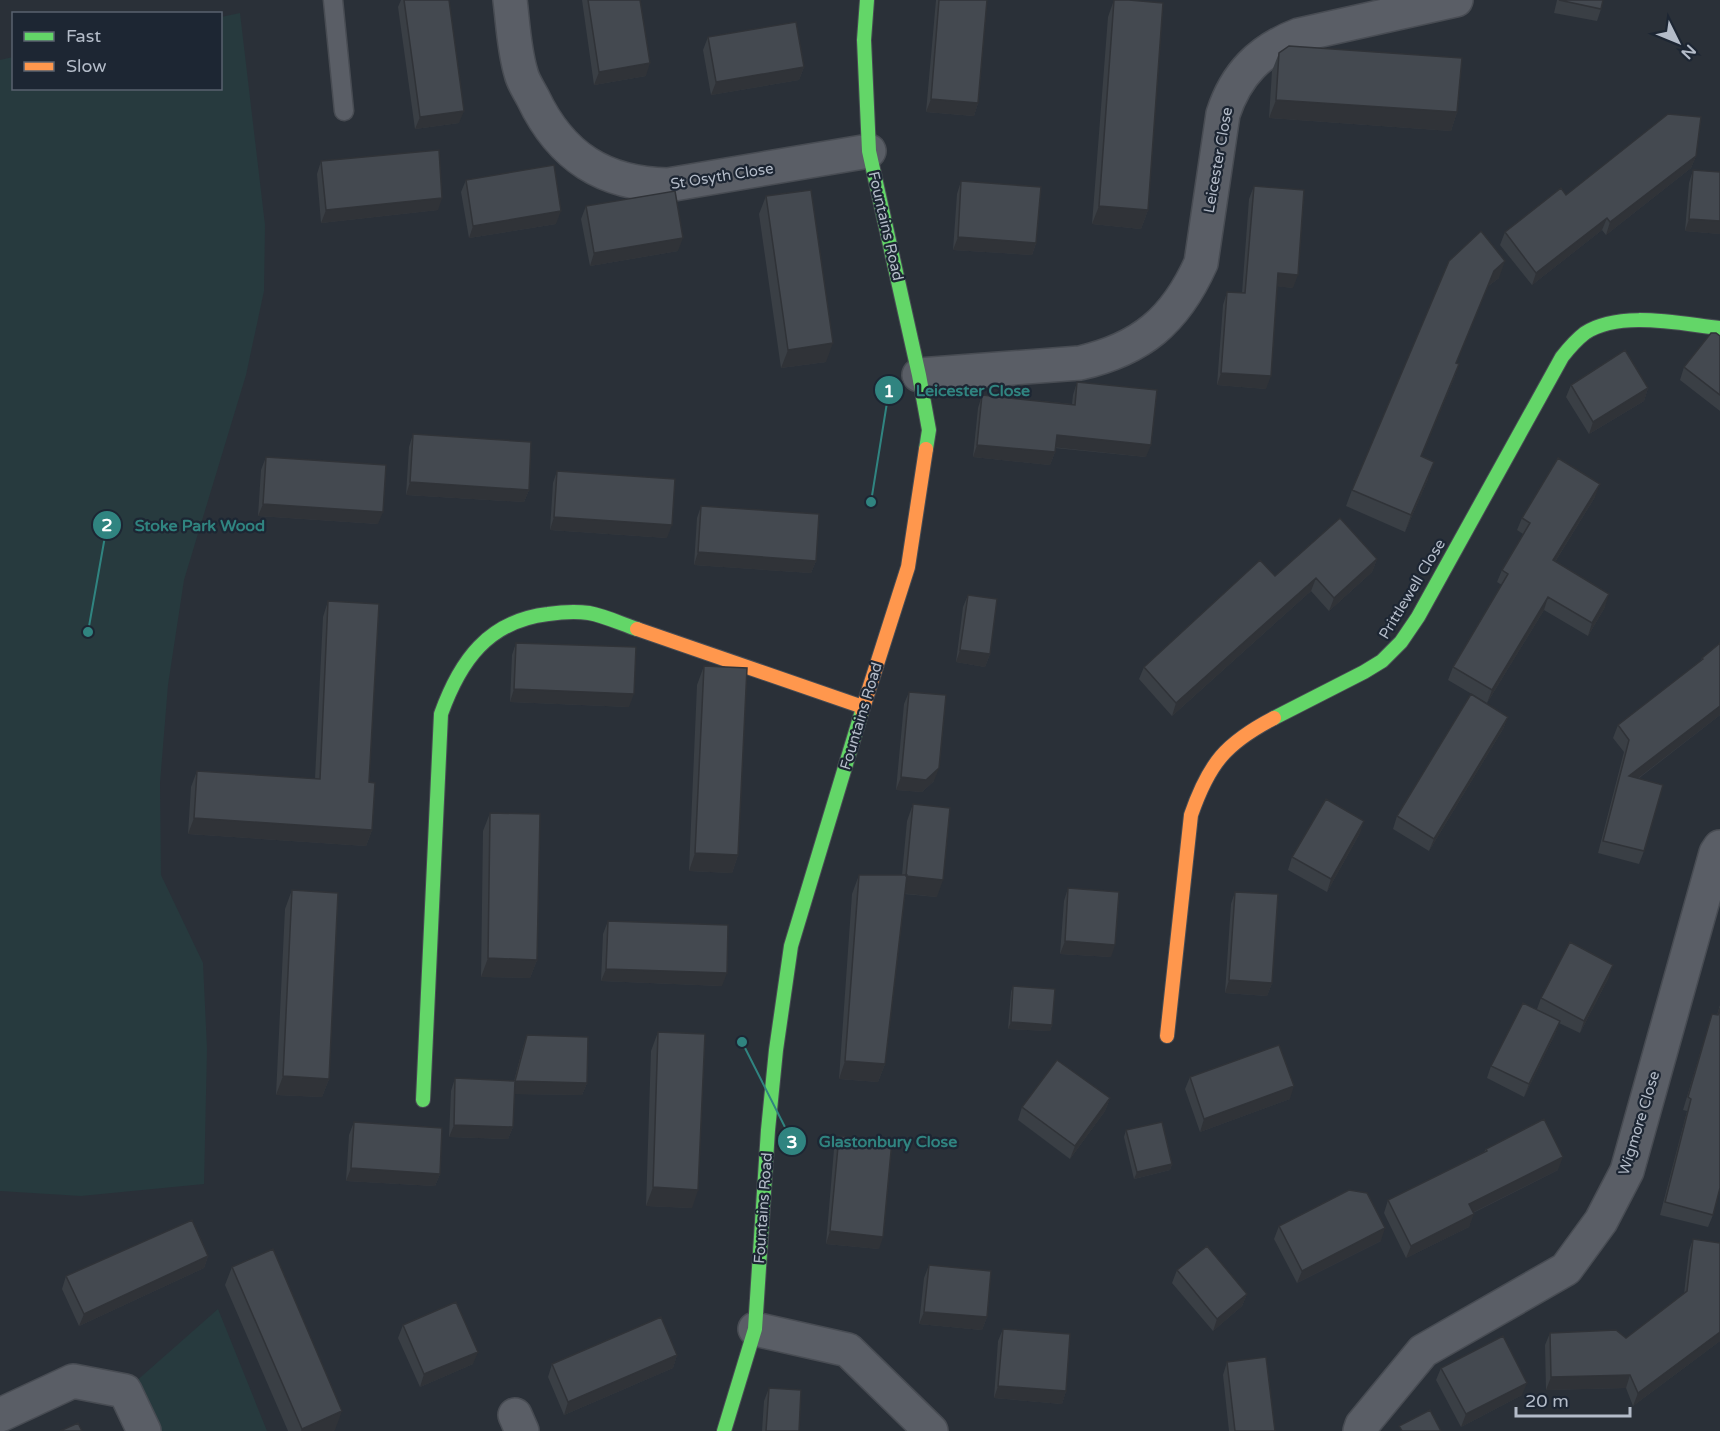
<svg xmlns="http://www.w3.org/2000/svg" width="1720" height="1431" font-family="'Varela Round',sans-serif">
	<rect width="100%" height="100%" fill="#2a3038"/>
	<path fill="#273a3e" d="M240,13l25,212 -1,66 -18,84 -62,205 -16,105 -8,98 1,92 42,88 4,86 -3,135 -123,12 -81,-5v-1131l13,-3 1,31h206l1,-71z
		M218,1309l49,122h-124l-18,-40z"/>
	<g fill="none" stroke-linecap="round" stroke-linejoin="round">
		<defs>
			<path id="lane" d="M333,0l11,111"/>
			<path id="street" d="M510,0c3,24 4,50 11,73 2,9 8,17 12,25 28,59 71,86 135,87l201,-34
				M919,375l161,-12c61,-14 95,-42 121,-100l22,-149c13,-40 37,-64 76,-79l157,-35
				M755,1329l93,21 83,81
				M0,1415l73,-34 52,10 19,40
				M515,1415l7,16
				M1360,1431l2,-6 61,-74 143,-82 35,-48 26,-50 89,-318 4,-6"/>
			<path id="fast" d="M867,0l-3,40 5,111 50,224 10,55 -3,19
				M1274,718l90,-46 18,-11 19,-19 17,-25 144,-260c7,-9 14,-17 23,-24 35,-23 96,-9 135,-5
				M423,1100l18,-386c19,-53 47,-93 107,-100 13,-2 28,-3 41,-1 16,3 33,11 48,16
				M724,1431l31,-102 13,-199 8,-80 15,-104 71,-235"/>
			<path id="slow" d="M637,629l226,78
				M862,711l46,-144 18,-118
				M1167,1036l24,-221c18,-52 35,-72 83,-97"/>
		</defs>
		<use href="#lane" stroke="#484c53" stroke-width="21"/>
		<use href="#street" stroke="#484c53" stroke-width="36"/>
		<use href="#fast" stroke="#484c53" stroke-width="16"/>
		<use href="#slow" stroke="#484c53" stroke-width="16"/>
		<use href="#lane" stroke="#5a5e66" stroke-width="18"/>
		<use href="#street" stroke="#5a5e66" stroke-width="33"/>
		<use href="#fast" stroke="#63d668" stroke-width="14"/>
		<use href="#slow" stroke="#ff974d" stroke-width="14"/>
	</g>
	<path fill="#3a3f45" d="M401,0h48l10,123 -44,6 -17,-122z
		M582,0h58l6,76 -52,9z
		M936,0h51l-9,103 -4,13 -48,-4z
		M1114,0l34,210 -7,19 -49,-5 16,-207z
		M1557,0h46l-2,9 -4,12 -43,-8z
		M708,37l96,30 -5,13 -88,15 -8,-45z
		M1279,53l178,59 -6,19 -182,-13 3,-47z
		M1696,156l-5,12 -85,67 -4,-5 -70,55 -32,-40 5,-13 61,-37z
		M321,161l117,49 -117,13 -4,-49z
		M1693,170l27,2v62l-35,-3 4,-48z
		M466,180l90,44 -87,14 -8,-46z
		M961,181l75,62 -4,12 -79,-5 4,-56z
		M1254,186l39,102 -16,-2 -11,103 -49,-4 6,-80 4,-13 15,1 7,-94z
		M766,196l60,166 -45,6 -22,-154z
		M586,206l92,45 -88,15 -9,-47z
		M1449,261l50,17 -12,9 -31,76 3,1 -6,17 -32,75 7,23 -23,53 -59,-26 6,-16z
		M1720,336v75l-40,-31 4,-13z
		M1077,382l69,75 -91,-9v4l-5,13 -77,-8 5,-49 4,-13 90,9 1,-9z
		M1571,385l77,3 -4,13 -55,33 -23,-37z
		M413,434l116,56 -5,12 -118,-7 3,-48z
		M266,457l112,67 -120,-8 3,-46z
		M557,471l110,67 -117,-8 3,-47z
		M1595,497l-40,65 50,45 -17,29 -44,-26 -57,93 -39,-23 5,-13 49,-82 -5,-3 5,-12 21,-36 -6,-4 5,-12z
		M701,506l115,55 -5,12 -117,-8 3,-47z
		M1377,559l-5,13 -43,39 -18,-20 -139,125 -33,-37 5,-12 131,-91z
		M968,595l22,59 -5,13 -29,-5 7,-55z
		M328,601l41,181 3,48 -6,16 -178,-12 3,-47 6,-16 118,8 8,-162z
		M516,643l113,64 -119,-5 2,-47z
		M1720,643v72l-82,64 6,72 -5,13 -41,-11 26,-101 -11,-14 5,-13 82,-64 2,-3z
		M704,666l34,189 -6,18 -43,-2 8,-186z
		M909,692l25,89 -12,11 -26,-2 8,-86z
		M1508,717l-5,12 -74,122 -36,-22 4,-13z
		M913,804l24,93 -32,-3 -20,170 -7,18 -39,-3 13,-185 7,-19h43l5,-54z
		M490,813l47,147 -7,18 -49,-1 2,-146z
		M1360,833l-33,59 -39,-22 4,-13z
		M1068,888l43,69 -51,-3 4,-53z
		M292,890l37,189 -7,18 -46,-2 9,-186z
		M1235,892l37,91 -5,13 -42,-3 6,-89z
		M608,921l114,65 -121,-5 2,-47z
		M1609,977l-29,56 -21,-10 -4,11 -31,63 -37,-19 4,-12 46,-57 4,-11z
		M1013,986l39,39 -2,6 -42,-2 3,-37z
		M1720,1005v183l-7,27 -5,12 -48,-12 27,-104 -4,-1 25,-83 4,-13 5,1z
		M658,1032l34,176 -46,-2 5,-155z
		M527,1035l60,48 -5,12 -68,-1 -1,33 -5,12 -59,-2 2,-46 4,-13 59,3 9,-34z
		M1190,1077l100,22 -90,33 -15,-43z
		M1110,1098l-5,13 -35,48 -52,-39 4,-13z
		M354,1122l86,52 -5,12 -89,-5 3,-46z
		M1126,1130l46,34 -2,6 -36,9 -10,-42z
		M839,1136l40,113 -53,-5 8,-95z
		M1486,1149l72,21 -85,43 -4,14 -63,31 -22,-45 4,-13 96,-48z
		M1279,1226l102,15 -84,42 -23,-44z
		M1693,1239l27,4v98l-87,65 -7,-18 -80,2 -1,-45 5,-12 76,5 58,-44 5,-43z
		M208,1256l-4,12 -125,58 -17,-37 4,-13z
		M929,1265l58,52 -5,13 -63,-6 5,-46z
		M232,1267l103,163 -3,1h-44l-63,-146z
		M1177,1270l70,24 -5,12 -29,25 -41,-48z
		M403,1325l70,39 -53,23 -22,-49z
		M1003,1329l63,62 -4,13 -68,-6 4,-57z
		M677,1355l-4,13 -109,47 -16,-38 4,-13z
		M1227,1362l48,69h-46l-6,-56z
		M1441,1368l81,27 -61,32 -25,-47z
		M769,1388l30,43h-37l2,-30z"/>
	<path fill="#303338" d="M650,63l-4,13 -52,9 5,-13z
		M804,67l-5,13 -88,15 5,-13z
		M931,99l47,4 -4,13 -48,-4z
		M1276,100l181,12 -6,19 -182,-13z
		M464,111l-5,12 -44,6 5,-12z
		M1696,156l-5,12 -85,67 4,-13z
		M442,198l-4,12 -117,13 5,-13z
		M1099,206l49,4 -7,19 -49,-5z
		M561,211l-5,13 -87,14 4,-12z
		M1607,218l-5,12 -70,55 4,-12z
		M1689,219l31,2v13l-35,-3z
		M958,237l78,6 -4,12 -79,-5z
		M683,238l-5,13 -88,15 4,-13z
		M1505,261l-6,17 -12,9 -38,92 45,-108z
		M1278,273l20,2 -5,13 -20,-2z
		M833,343l-7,19 -45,6 7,-18z
		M1459,364l-6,17 -38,92 6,-17z
		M1221,373l50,3 -5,13 -49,-4z
		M1648,388l-4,13 -55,33 4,-12z
		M1057,435l94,10 -5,12 -94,-10z
		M977,445l78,7 -5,13 -77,-8z
		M1434,462l-6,17 -23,53 6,-17z
		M410,482l119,8 -5,12 -118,-7z
		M1600,484l-5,13 -47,76 5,-13z
		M263,504l120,8 -5,12 -120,-8z
		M554,517l118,8 -5,13 -117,-8z
		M698,552l118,9 -5,12 -117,-8z
		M1377,559l-5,13 -43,39 5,-13z
		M1316,578l-5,13 -139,125 4,-13z
		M1609,594l-4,13 -17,29 4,-13z
		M1548,597l-4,13 -57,93 5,-13z
		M960,650l30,4 -5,13 -29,-5z
		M514,689l120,5 -5,13 -119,-5z
		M1720,706v9l-96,74 5,-13z
		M1508,717l-5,12 -74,122 5,-12z
		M939,768l-5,13 -12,11 -26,-2 5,-13z
		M194,818l178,12 -6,16 -178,-12z
		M1364,821l-4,12 -33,59 4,-13z
		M695,853l43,2 -6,18 -43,-2z
		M906,876l37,4 -6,17 -37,-4z
		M1065,941l50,4 -4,12 -51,-3z
		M488,958l49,2 -7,18 -49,-1z
		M1613,965l-4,12 -29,56 4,-12z
		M606,969l121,4 -5,13 -121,-5z
		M1229,980l43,3 -5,13 -42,-3z
		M1560,1021l-5,13 -31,63 5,-13z
		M1011,1022l41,3 -2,6 -42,-2z
		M845,1061l40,3 -7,18 -39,-3z
		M283,1076l46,3 -7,18 -46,-2z
		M515,1081l72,2 -5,12 -72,-1z
		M1294,1086l-4,13 -90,33 4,-13z
		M1110,1098l-5,13 -35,48 5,-13z
		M454,1125l59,2 -5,12 -59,-2z
		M1563,1157l-5,13 -94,47 5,-13z
		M1172,1164l-2,6 -36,9 3,-7z
		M351,1168l89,6 -5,12 -89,-5z
		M653,1187l45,3 -6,18 -46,-2z
		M1474,1214l-5,13 -63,31 5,-12z
		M1385,1228l-4,13 -84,42 5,-12z
		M830,1231l53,6 -4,12 -53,-5z
		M208,1256l-4,12 -125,58 5,-12z
		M1247,1294l-5,12 -29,25 4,-12z
		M924,1312l63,5 -5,13 -63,-6z
		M1720,1332v9l-87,65 5,-13z
		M478,1352l-5,12 -53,23 4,-13z
		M677,1355l-4,13 -109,47 4,-13z
		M1630,1375l-4,13 -80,2 5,-13z
		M1527,1383l-5,12 -61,32 5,-13z
		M998,1386l68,5 -4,13 -68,-6z
		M342,1411l-7,19 -3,1h-31l1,-2z"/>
	<path fill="#444950" stroke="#303338" stroke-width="1.5" d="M404,0h45l15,111 -44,6z
		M588,0h52l10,63 -51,9z
		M939,0h48l-9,103 -47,-4z
		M1114,0h15l34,3 -15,207 -49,-4z
		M1559,0h44l-2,9z
		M796,22l8,45 -88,15 -8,-45z
		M1289,46l173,12 -5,54 -181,-12 3,-47z
		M1668,114l33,3 -5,39 -86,66 -3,-4 -71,55 -31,-41 56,-44 5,7z
		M439,150l3,48 -116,12 -5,-49z
		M554,165l7,46 -88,15 -7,-46z
		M1693,170l27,2v49l-31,-2z
		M961,181l80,6 -5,56 -78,-6z
		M1254,186l50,4 -6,85 -20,-2 -7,103 -50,-3 6,-81 18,1z
		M811,190l22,153 -45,7 -22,-154z
		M675,191l8,47 -89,15 -8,-47z
		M1481,231l24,30 -11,10 -38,92 3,1 -38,92 13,6 -23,53 -59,-25 97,-229z
		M1711,333h5l4,3v59l-36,-28z
		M1625,350l23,38 -55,34 -22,-37z
		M1077,382l80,8 -6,55 -94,-10 -2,17 -78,-7 5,-50 93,10z
		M413,434l118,8 -2,48 -119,-8z
		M266,457l120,8 -3,47 -120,-8z
		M1558,458l42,26 -47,76 56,34 -17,29 -44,-26 -56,93 -39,-23 55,-93 -6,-4 28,-47 -8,-5z
		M557,471l118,8 -3,46 -118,-8z
		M701,506l118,8 -3,47 -118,-9z
		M1340,518l37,41 -43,39 -18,-20 -140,125 -32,-36 116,-107 15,16z
		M968,595l29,4 -7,55 -30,-4z
		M328,601l51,3 -10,178 6,1 -3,47 -178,-12 3,-47 123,8z
		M516,643l120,4 -2,47 -120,-5z
		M1720,643v63l-91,70 34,9 -19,66 -41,-10 26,-101 -11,-15 85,-66 -1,-1z
		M704,666l43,2 -9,187 -43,-2z
		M909,692l37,3 -7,73 -13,12 -25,-3z
		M1471,694l37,23 -74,122 -37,-23z
		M1326,799l38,22 -33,58 -39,-22z
		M913,804l37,4 -7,72 -37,-4z
		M490,813l50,1 -3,146 -49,-2z
		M859,875h48l-22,189 -40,-3z
		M1068,888l51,4 -4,53 -50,-4z
		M292,890l46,3 -9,186 -46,-3z
		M1235,892l43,2 -6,89 -43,-3z
		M608,921l120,4 -1,48 -121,-4z
		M1570,942l43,23 -29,56 -43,-23z
		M1013,986l42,3 -3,36 -41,-3z
		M1523,1003l37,18 -31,63 -38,-18z
		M1720,1008v180l-7,27 -48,-13 26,-103 -3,-2 24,-83 6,1z
		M658,1032l47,2 -7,156 -45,-3z
		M527,1035l61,2 -1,46 -72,-2z
		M1279,1045l15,41 -90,33 -14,-42z
		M1057,1060l53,38 -35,48 -53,-39z
		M455,1078l60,3 -2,46 -59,-2z
		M1544,1119l19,38 -94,47 5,10 -63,32 -23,-46 99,-49 -1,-2z
		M354,1122l88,6 -2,46 -89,-6z
		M1162,1122l10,42 -35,8 -11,-42z
		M839,1136l53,5 -9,96 -53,-6z
		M1349,1190l18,3 18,35 -83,43 -23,-45z
		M192,1220l16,36 -124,58 -18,-38z
		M1693,1239l27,4v89l-82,61 -8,-18 -79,2 -1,-44 66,-3 10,8 61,-47z
		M1207,1246l40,48 -30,25 -40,-49z
		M273,1249l69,162 -40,18 -70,-162z
		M929,1265l62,6 -4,46 -63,-5z
		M456,1302l22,50 -54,22 -21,-49z
		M661,1317l16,38 -109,47 -16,-38z
		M1003,1329l67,5 -4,57 -68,-5z
		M1503,1336l24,47 -61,31 -25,-46z
		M1266,1357l9,74h-40l-8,-69z
		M769,1388l32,2 -2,41h-33z
		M1430,1410l11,21h-39l-3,-5z
		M78,1423l4,8h-22z"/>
	<g text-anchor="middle" stroke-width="4.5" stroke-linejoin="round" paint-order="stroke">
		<g font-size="15" fill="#b4bcc9" stroke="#1d2633">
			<text transform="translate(1218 160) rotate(-80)" y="5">Leicester Close</text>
			<text transform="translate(722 176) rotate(-9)" y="5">St Osyth Close</text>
			<text transform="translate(886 226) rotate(77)" y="5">Fountains Road</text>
			<text transform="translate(1412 589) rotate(-59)" y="5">Prittlewell Close</text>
			<text transform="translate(861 716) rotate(-73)" y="5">Fountains Road</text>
			<text transform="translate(1639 1123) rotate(-73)" y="5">Wigmore Close</text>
			<text transform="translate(763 1208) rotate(-86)" y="5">Fountains Road</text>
		</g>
	</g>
	<path fill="none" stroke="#308480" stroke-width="2" d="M871 502L889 390M88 632L107 525M742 1042L792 1141"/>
	<g fill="#308480" stroke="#1d2633" stroke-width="2">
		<circle cx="871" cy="502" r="6"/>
		<circle cx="88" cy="632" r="6"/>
		<circle cx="742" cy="1042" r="6"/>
		<circle cx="889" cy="390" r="15"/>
		<circle cx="107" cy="525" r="15"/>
		<circle cx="792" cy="1141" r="15"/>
	</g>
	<g font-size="18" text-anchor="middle" font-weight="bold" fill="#fff">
		<text x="889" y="397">1</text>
		<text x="107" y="531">2</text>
		<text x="792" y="1148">3</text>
	</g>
	<g font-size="16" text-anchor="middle" font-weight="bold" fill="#308480" stroke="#1d2633" stroke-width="4.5" stroke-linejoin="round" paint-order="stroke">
		<text x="973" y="396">Leicester Close</text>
		<text x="200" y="531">Stoke Park Wood</text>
		<text x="888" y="1147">Glastonbury Close</text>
	</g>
	<rect x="12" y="12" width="210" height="78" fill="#1d2633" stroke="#59626f" stroke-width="1.5"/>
	<rect x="24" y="32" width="30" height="9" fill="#63d668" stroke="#59626f" stroke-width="1.5"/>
	<text x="66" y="42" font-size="18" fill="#b4bcc9">Fast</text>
	<rect x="24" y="62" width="30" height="9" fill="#ff974d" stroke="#59626f" stroke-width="1.5"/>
	<text x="66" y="72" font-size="18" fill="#b4bcc9">Slow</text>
	<g transform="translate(1678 42) rotate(133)" stroke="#1d2633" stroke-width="4.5" paint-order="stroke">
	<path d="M0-4.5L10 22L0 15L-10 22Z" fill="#b4bcc9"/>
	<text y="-9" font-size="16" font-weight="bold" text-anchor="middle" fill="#b4bcc9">N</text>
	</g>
	<path d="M1516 1407v9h114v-9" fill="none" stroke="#b4bcc9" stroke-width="3"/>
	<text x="1525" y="1407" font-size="18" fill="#b4bcc9" stroke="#1d2633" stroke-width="4.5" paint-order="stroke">20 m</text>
</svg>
